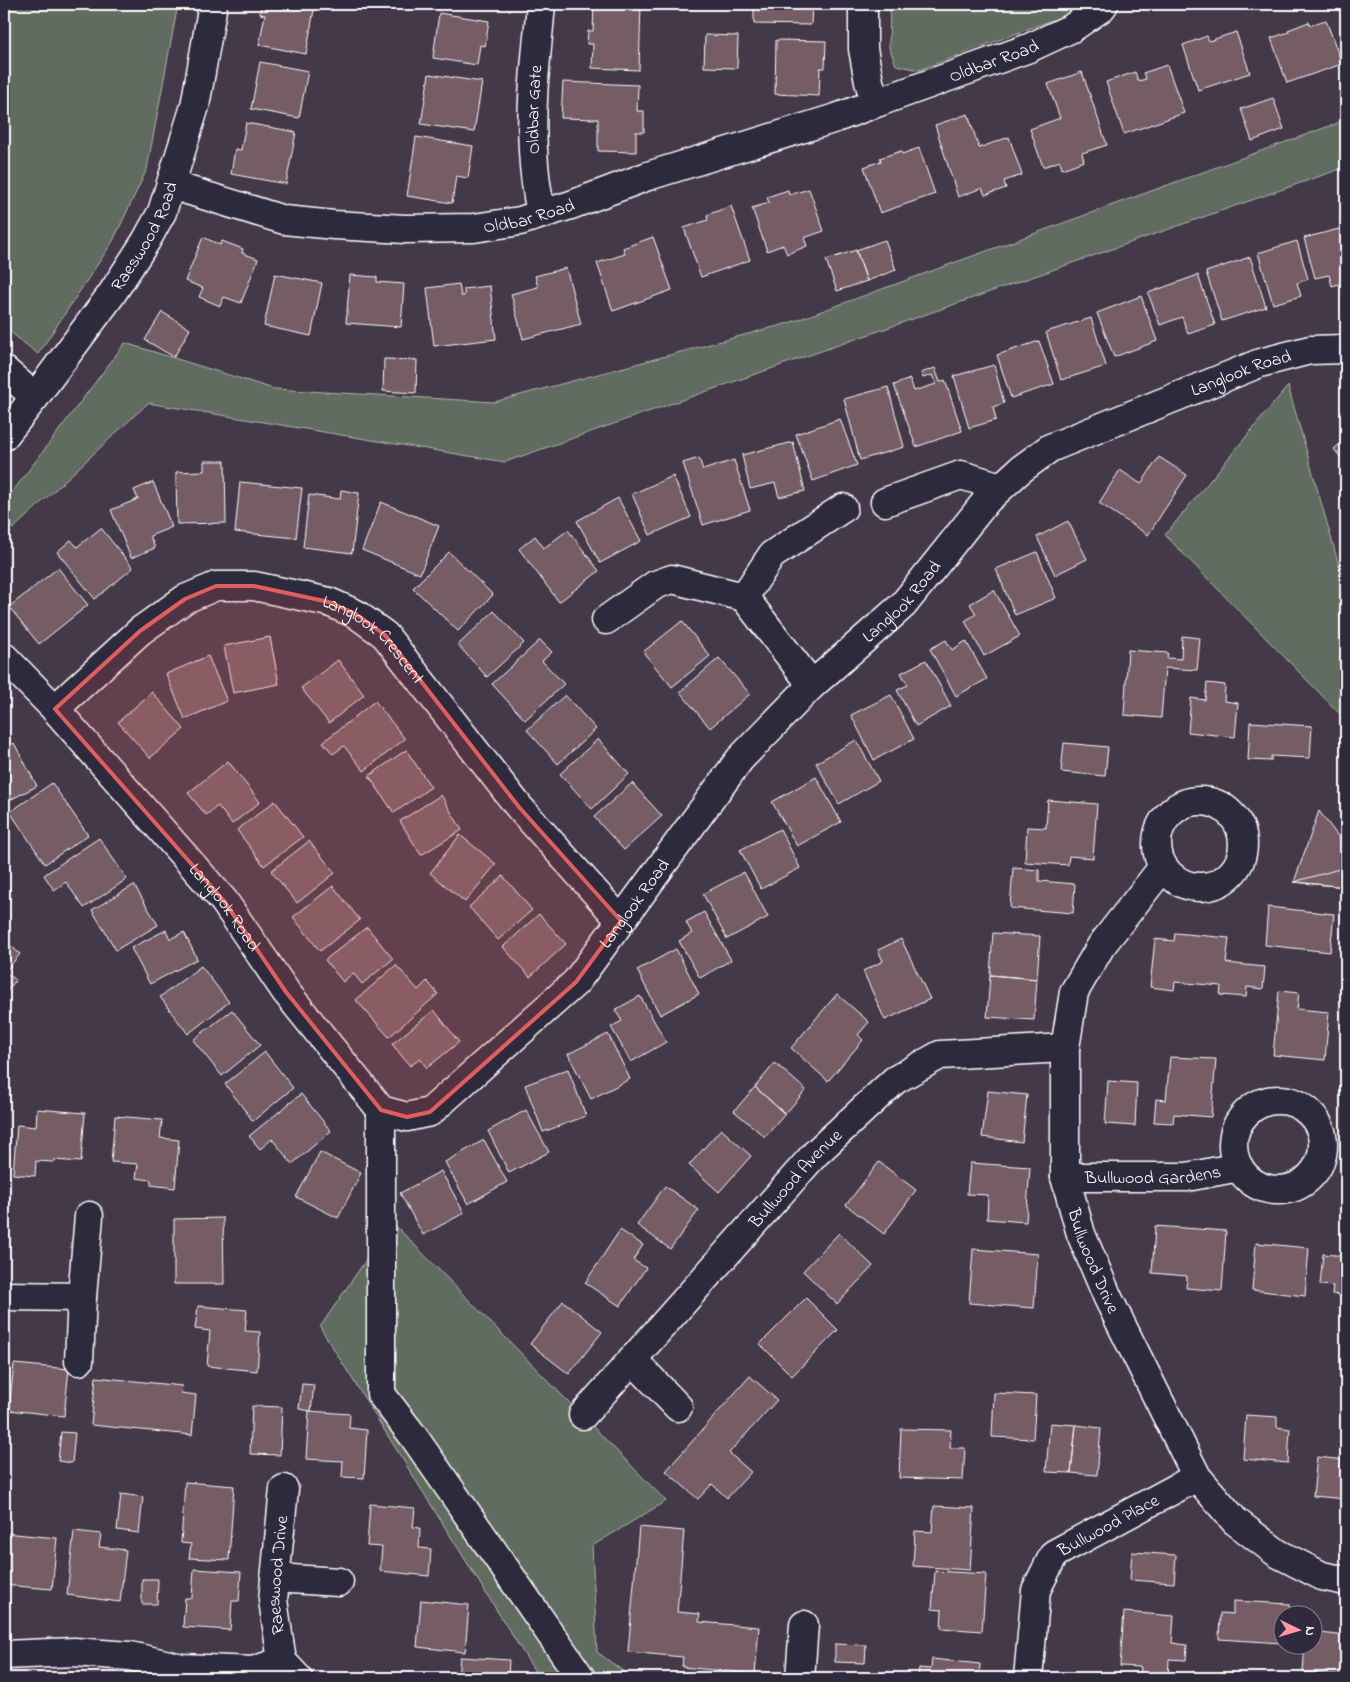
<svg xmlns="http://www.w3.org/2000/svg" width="1350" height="1682" font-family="'Indie Flower',sans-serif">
	<rect width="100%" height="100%" fill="#443949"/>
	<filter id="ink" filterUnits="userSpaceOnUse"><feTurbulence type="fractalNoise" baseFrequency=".02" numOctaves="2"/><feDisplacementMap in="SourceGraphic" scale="10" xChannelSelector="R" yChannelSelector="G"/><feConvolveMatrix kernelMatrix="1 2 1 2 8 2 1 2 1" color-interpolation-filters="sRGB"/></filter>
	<g filter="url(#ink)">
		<path fill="#616c60" stroke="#b0b6b0" d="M4,4h174l-31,165 -34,72 -75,113 -34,-27z
			M890,4h192l-3,6 -160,60 -23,-5 -7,-18z
			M1346,120v47l-841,295 -357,-59 -135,126 -9,-10v-16l121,-160 149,46 220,13 295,-79z
			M1288,386l58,204v130l-181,-185z
			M392,1222l274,279 -74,45 5,106 35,26h-93l-219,-351z"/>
		<path fill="#745c65" stroke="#fff" d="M261,4h54l-9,50 -47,-9 6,-30 -5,-1z
			M594,4h47l-2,66 -47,-2 1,-24h-6l1,-13h5z
			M754,4h58l-1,21 -57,-1z
			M439,13l50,8 -4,25 -5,-1 -3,20 -44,-7z
			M1326,20l16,44 -55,19 -16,-45 18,-6 -1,-2 21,-8 1,3z
			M1236,32l14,41 -52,17 -15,-45 24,-9 2,5z
			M705,35l33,1 -1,32 -33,-1z
			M776,40l50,1 -1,27h-5l-1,28 -44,-2z
			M260,62l48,9 -9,47 -48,-9z
			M1167,65l17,48 -60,21 -18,-52 29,-10 3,9 8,-2 -3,-6z
			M1082,72l25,73 -25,8 2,8 -22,8 -2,-8 -17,6 -13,-38 30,-11 -12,-34z
			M429,74l53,8 -8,50 -53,-8z
			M563,82l75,3 -1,26h7v21h-8v20l-38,-1v-32l-37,-1z
			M1273,98l11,31 -32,12 -11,-32z
			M968,114l11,34 30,-11 13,38 -18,6 2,7 -21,7 -3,-7 -24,9 -23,-72z
			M246,123l50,9 -10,52 -55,-10 4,-25 6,1z
			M416,137l57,9 -5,32 -12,-2 -4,27 -45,-7z
			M919,148l16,46 -55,19 -16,-46 17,-6 -1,-3 21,-7 1,3z
			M809,189l15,42 -20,7 3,8 -20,8 -4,-9 -16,6 -15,-43 17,-5 -2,-6 21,-7 1,5z
			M731,206l19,54 -49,17 -17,-49 24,-8 -1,-5z
			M1343,228l3,10v44l-14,4 -3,-11 -14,3 -11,-40z
			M203,237l17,8 2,-4 21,8 -1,4 16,6 -17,44 -17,-6 -4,9 -21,-9 4,-9 -18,-7z
			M653,237l19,53 -59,21 -16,-48 28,-9 -2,-6z
			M885,240l11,30 -29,11 -11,-31z
			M1297,241l11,38 -11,4 4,13 -28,8 -15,-51z
			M856,250l11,31 -30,10 -11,-31z
			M1250,257l16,50 -44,14 -16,-49z
			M566,268l15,56 -58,15 -12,-45 27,-7 -3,-11z
			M275,274l47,9 -11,53 -47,-10z
			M350,275l27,2v5l27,2 -3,43 -55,-4z
			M1198,275l17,50 -27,9 -6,-17 -22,8 -12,-32z
			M459,284l2,12h3v-7l26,-3 6,53 -62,7 -7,-58z
			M1141,296l16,45 -43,16 -17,-44z
			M162,312l28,17 -16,28 -29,-17z
			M1091,318l15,48 -45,14 -15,-48z
			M1039,341l15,43 -43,14 -14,-43z
			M384,359l33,1 -1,33 -33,-2z
			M994,365l10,38 -11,4 3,13 -27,8 -15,-52z
			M935,368l5,14 5,-2 17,51 -46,16 -22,-62 16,-6 4,12 22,-7 -4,-9 -9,3 -2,-5z
			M888,387l16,60 -44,13 -16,-61z
			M840,419l17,46 -44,16 -17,-47z
			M1346,439v25l-12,-15z
			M793,442l12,49 -26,6 -4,-14 -25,6 -8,-34z
			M1159,457l28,18 -39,60 -49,-32 21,-33 21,14z
			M699,458l4,12 31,-10 16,50 -47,15 -20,-62z
			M204,461h21l1,62 -49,1 -1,-52 28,-1z
			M673,476l18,41 -41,18 -18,-41z
			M153,482l19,45 -22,9 5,12 -24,10 -20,-48 27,-11 -4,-9z
			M240,482l62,6 -6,50 -61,-6z
			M341,490l18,3 -7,60 -49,-6 6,-52 31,4z
			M618,498l23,43 -41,22 -23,-42z
			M381,502l58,24 -19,48 -58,-24z
			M1068,521l19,38 -32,16 -18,-38z
			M101,528l32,40 -38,31 -38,-47 14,-12 6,7z
			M568,530l31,41 -40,31 -40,-53 16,-13 9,12z
			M449,552l44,43 -35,36 -45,-43z
			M1037,552l19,46 -41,17 -19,-46z
			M58,568l30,37 -49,39 -30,-37z
			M994,590l26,46 -36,20 -19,-35 11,-7 -6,-10z
			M494,611l30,32 -37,34 -29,-32z
			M682,621l28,35 -38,31 -29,-35z
			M1182,636l18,2 -3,32 -32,-2 -4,50 -37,-3 4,-65 40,3 -1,5 14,1z
			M270,637l9,47 -46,9 -9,-47z
			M540,640l12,12 -10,9 22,23 -39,36 -33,-36z
			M946,640l6,10 14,-9 21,38 -31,17 -26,-47z
			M208,656l19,45 -42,18 -19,-45z
			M719,658l31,36 -40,34 -30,-36z
			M338,660l26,35 -35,28 -28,-35z
			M926,660l25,46 -35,20 -19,-36 11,-5 -7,-12z
			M1207,683l18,2 -1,16 14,2 -3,34 -47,-5 3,-34 14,2z
			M152,692l32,37 -34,29 -32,-36z
			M565,695l31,34 -38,35 -31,-34z
			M891,695l23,44 -40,21 -23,-45z
			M375,701l30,38 -41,32 -20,-25 -11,8 -10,-12z
			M1250,722l62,4 -2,32 -39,-2v5l-23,-1z
			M598,739l31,35 -37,35 -32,-35z
			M856,740l23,41 -40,23 -23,-41z
			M14,743l23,43 -33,17v-55z
			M1064,743l44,4 -3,29 -44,-4z
			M406,750l25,37 -37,26 -25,-37z
			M228,761l32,41 -28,22 -14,-18 -12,9 -18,-22z
			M816,777l25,45 -44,24 -25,-44z
			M52,783l36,52 -43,29 -35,-52z
			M632,783l30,33 -38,34 -30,-33z
			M441,795l21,35 -41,25 -21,-34z
			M1048,800l49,4 -4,54 -24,-2 -1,9 -43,-3 2,-35 19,1z
			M275,801l28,36 -39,29 -27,-36z
			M1319,811l27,36v40l-52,-5z
			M780,829l20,39 -39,21 -21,-39z
			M460,835l36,29 -31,38 -35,-29z
			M99,838l28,41 -43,29 -18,-26 -12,8 -10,-15z
			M309,841l26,32 -38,30 -26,-32z
			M1346,867v20l-52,-5z
			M1013,868l26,2v11l36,3 -2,29 -63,-5z
			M744,872l24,45 -41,22 -24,-45z
			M503,876l29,34 -34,30 -29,-33z
			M134,885l24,40 -42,25 -24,-40z
			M333,886l27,34 -40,31 -27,-34z
			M1268,907l66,7 -4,38 -65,-7z
			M704,912l27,48 -31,18 -21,-37 13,-8 -6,-11z
			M539,914l27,30 -36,33 -27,-30z
			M367,927l26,32 -31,25 -9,-11 -10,9 -18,-22z
			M166,930l4,9 14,-7 13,27 -47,25 -19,-36z
			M993,933l47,3 -3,43 -47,-4z
			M1175,933l54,5 -3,25 39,4 -2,22 -16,-2 -1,10 -26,-2 1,-9 -46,-4 -1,8 -24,-3 5,-48 19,2z
			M901,939l29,60 -45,21 -22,-49 20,-10 -5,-11z
			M4,940l16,14 -15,18 11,8 -12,15z
			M676,949l23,45 -39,21 -23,-45z
			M396,965l22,25 9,-9 11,13 -49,43 -33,-37z
			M201,966l28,36 -41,32 -28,-37z
			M990,975l47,4 -3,41 -47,-3z
			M1279,991l20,2 -2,16 32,3 -4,48 -52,-5z
			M837,994l32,28 -11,13 5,5 -35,41 -37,-33z
			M640,996l26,46 -35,20 -20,-35 11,-6 -7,-11z
			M232,1010l28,35 -38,31 -29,-36z
			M434,1010l25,32 -32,26 -7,-9 -10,7 -18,-22z
			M608,1034l22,45 -39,20 -23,-45z
			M265,1052l28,36 -40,33 -28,-37z
			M1170,1057l46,2 -5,58 -37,-3 -1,9 -19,-1 2,-23 10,1z
			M775,1063l31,27 -21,24 -30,-27z
			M568,1069l18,47 -43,16 -18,-47z
			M1108,1081l29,2 -2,43 -30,-2z
			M755,1087l30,27 -20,23 -31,-26z
			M988,1091l39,4 -5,47 -40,-5z
			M301,1094l30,37 -39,33 -20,-25 -12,10 -11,-13z
			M37,1109l48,4 -4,49 -27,-2v2l-18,-1 -1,15 -22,-2 4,-49 19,2z
			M526,1110l23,42 -40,21 -21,-42z
			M115,1116l47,4 -2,18 19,2 -4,48 -24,-3v-5l-15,-2 2,-14 -27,-2z
			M721,1129l30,27 -32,36 -30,-27z
			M484,1140l23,42 -39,22 -23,-42z
			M320,1152l41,21 -23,45 -42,-21z
			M879,1162l37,28 -32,44 -38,-29z
			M970,1163l60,4 -4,55 -39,-3 1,-24 -21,-1z
			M441,1171l23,42 -41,22 -23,-42z
			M665,1186l34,24 -29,39 -33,-24z
			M223,1218l1,66h-50v-65z
			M1155,1226l71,5 -4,60 -36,-3 1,-12 -35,-3z
			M620,1230l23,15 -10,15 13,8 -26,38 -35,-23z
			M839,1233l34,33 -36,38 -34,-33z
			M1256,1243l53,5 -4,48 -53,-6z
			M973,1249l65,5 -4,54 -65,-5z
			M1323,1254l23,2v40l-14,-2 1,-8 -13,-1z
			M806,1298l32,32 -46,46 -32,-32z
			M563,1301l39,31 -33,42 -39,-30z
			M198,1306l49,4 -2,21 15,1 -3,39 -50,-5 3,-35 -15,-2z
			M14,1364l55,5 -5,47 -55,-6z
			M750,1376l27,24 -48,53 22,19 -24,26 -15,-14 -14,15 -32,-28z
			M96,1377l86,9 -1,7 15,2 -4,40 -101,-10z
			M302,1384l12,1 -3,26 -12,-2z
			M994,1393l42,2 -3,44 -41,-2z
			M252,1406l30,1 -2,48 -30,-1z
			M309,1411l41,3 -1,14 18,2 -3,48 -22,-1 1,-16 -37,-2z
			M1246,1415l31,2v10l13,2 -2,34 -45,-4z
			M1050,1423l26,2 -5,48 -25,-1z
			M1076,1425l25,3 -4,47 -26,-2z
			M901,1429l50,1 -1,18h15l-2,32 -64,-2z
			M61,1432l14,1 -3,30 -14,-2z
			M1346,1450v49l-33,-3 4,-39 28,3z
			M185,1482l49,4 -5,74 -40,-2 2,-14 -10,-1z
			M121,1494l22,3 -4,36 -22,-3z
			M370,1504l45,4 -2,19 7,1 -1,20 12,1 -2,27 -49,-5 2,-24 -15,-1z
			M934,1506l40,2 -4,62 -57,-4 2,-35 17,1z
			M639,1527l45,4 -7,81 23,2 -1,8 60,5 -4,47 -73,-7 1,-10 -55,-5z
			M74,1531l27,3 -2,13 27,3 -6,52 -53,-7z
			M4,1533l53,5 -5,51 -48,-4z
			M1132,1552l44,3 -2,28 -44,-3z
			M194,1569l47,3 -2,29h-7l-2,29 -47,-3 2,-29h7z
			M935,1571l51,3 -4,57 -41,-3 1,-18 -10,-1z
			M142,1579h16l-1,25h-15z
			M421,1600l48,5 -4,47 -48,-5z
			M1233,1601l57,3v10h-8v29l-63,-4 1,-26 13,1z
			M1124,1612l50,4 -2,27 15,2 -1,15 -17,-1 -1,19h-28l1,-11 -21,-1z
			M1312,1632l34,4v41l-43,-5 2,-28h7z
			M835,1644l31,1 -1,18 -30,-1z
			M460,1657l49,3 -1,18h-50z
			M932,1659l48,5 -1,14h-61l1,-10 12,1z"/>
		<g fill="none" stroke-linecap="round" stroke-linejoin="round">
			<defs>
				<g id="minor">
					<path id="s1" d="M876,103l153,-55 43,-20 29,-20 3,-4"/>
					<path id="s2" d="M171,185l113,35 50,5 71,4 69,-1 46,-7 51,-16 77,-29 188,-58 40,-15 -7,-21 -6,-33v-45"/>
					<path id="s3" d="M541,214c-4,-21 -7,-42 -8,-64 -3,-49 4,-98 8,-146"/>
					<path d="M4,370l31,27"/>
					<path id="s4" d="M4,436l31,-39 76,-102 35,-54 16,-29 33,-106 18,-102"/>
					<path d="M885,502l76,-27 40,12"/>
					<path d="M744,597l28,-42 71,-47"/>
					<path d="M606,620l49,-35 17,-6 72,18 68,88"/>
					<path id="s5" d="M4,657l51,52 169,192 62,91 95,118 26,7 23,-5 146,-130 164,-223 72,-74 91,-80 84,-105 33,-30 30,-22 210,-85 50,-13 36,-1"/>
					<path id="s6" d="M55,709l85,-78 45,-32 31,-13h38l75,16 27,12 29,21 134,172 102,114"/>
					<circle cx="1200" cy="844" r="43"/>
					<path id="s7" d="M1163,867l-62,79 -27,46 -9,56v129l16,57 27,64 89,179 38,44 42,32 45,23 24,5"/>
					<circle cx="1278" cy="1145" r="45"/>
					<path d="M381,1110v284l33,43 167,241"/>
					<path id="s8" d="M1065,1177h122l52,-10"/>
					<path d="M4,1296l78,1"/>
					<path d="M632,1359l46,48"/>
					<path d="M79,1361l3,-64 7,-81"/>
					<path id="s9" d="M583,1415l232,-261 80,-74 45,-25 125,-7"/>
					<path d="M275,1578l64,4"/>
					<path id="s10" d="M4,1655l70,-3 56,4 52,12 71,3 29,-10 -9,-61 11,-111"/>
					<path d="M282,1661l16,17"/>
					<path d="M800,1678l4,-53"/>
					<path id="s11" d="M1028,1678l8,-88 18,-36 143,-77"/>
				</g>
			</defs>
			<use href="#minor" stroke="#fff" stroke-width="31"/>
			<use href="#minor" stroke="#2f2a3d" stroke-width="28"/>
		</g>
	</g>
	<path fill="#e05e5e" fill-opacity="0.2" stroke="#e05e5e" stroke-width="4" stroke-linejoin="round" d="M216,586h38l75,16 27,12 29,21 134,172 102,114 -45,61 -146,130 -23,5 -26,-7 -95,-118 -62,-91 -169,-192 85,-78 45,-32z"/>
	<g text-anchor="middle" stroke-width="4.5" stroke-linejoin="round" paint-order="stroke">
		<g font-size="18" fill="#fff" stroke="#2f2a3d">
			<text dy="6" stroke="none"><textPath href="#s1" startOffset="125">Oldbar Road</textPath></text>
			<text dy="6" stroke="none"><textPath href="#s3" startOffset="105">Oldbar Gate</textPath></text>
			<text dy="6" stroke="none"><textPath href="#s2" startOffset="365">Oldbar Road</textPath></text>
			<text dy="6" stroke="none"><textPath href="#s4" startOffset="245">Raeswood Road</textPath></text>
			<text dy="6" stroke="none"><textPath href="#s5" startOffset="1759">Langlook Road</textPath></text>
			<text dy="6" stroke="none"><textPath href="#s5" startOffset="1339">Langlook Road</textPath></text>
			<text dy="6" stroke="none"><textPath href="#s6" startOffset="378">Langlook Crescent</textPath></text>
			<text dy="6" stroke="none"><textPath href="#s5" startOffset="934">Langlook Road</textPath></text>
			<text dy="6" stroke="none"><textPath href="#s5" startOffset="334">Langlook Road</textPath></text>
			<text dy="6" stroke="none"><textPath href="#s8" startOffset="88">Bullwood Gardens</textPath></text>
			<text dy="6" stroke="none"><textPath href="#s9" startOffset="318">Bullwood Avenue</textPath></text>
			<text dy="6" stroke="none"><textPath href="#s7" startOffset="428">Bullwood Drive</textPath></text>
			<text dy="6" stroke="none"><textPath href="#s11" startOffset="190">Bullwood Place</textPath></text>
			<text dy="6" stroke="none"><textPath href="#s10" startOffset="368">Raeswood Drive</textPath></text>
		</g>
	</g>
	<rect width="1350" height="1682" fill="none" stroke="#2f2a3d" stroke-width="20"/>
	<rect x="10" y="10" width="1330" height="1662" fill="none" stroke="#fff" stroke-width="2" filter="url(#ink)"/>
	<g transform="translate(1298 1630) rotate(95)"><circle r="24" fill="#2f2a3d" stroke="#827f8b"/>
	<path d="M0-4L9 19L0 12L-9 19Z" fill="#ff9aa2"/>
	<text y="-8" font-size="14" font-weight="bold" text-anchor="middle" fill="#ffffff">N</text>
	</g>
</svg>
